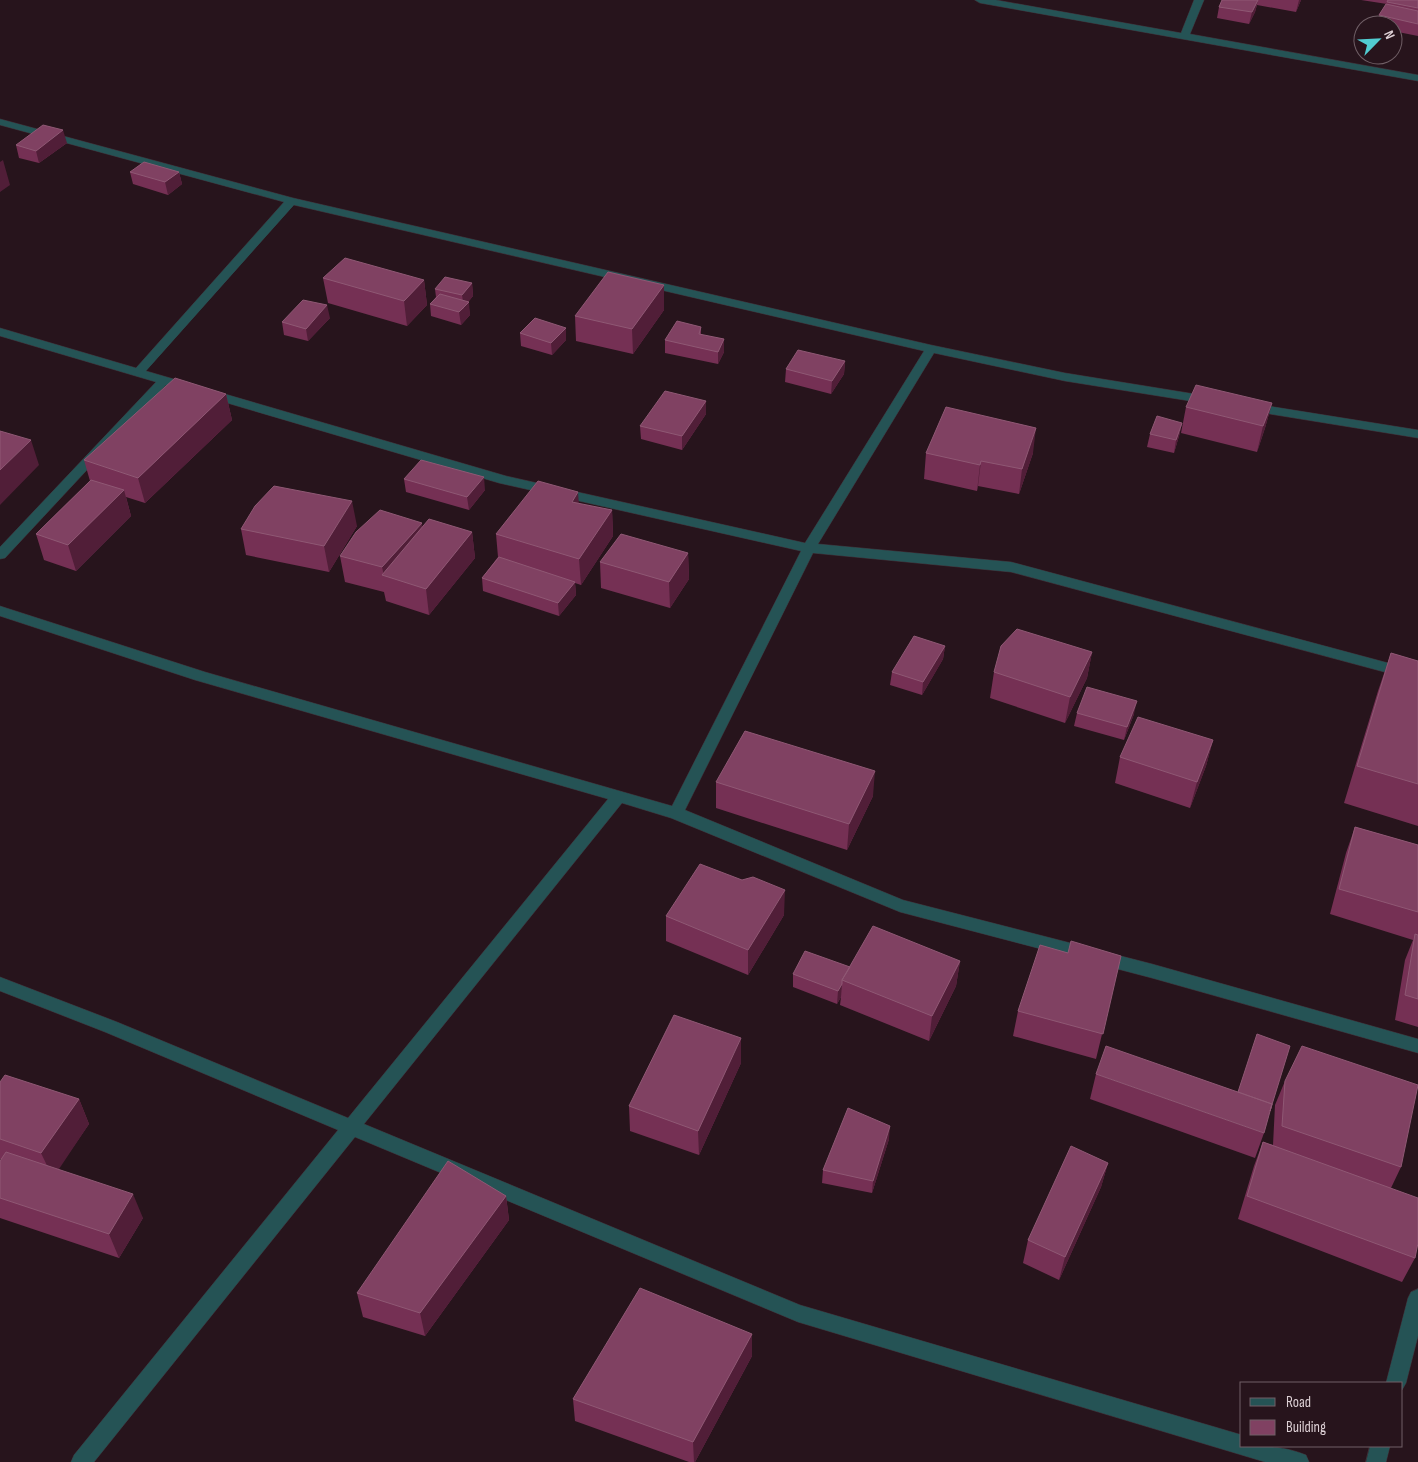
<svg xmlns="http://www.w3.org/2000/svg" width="1418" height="1462" font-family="'Sofia Sans Condensed',sans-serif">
	<rect width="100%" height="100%" fill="#27141c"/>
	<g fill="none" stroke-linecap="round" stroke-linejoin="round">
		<defs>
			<path id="street" d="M975,0h21l185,33 13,-33h10l-14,34 228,41v6l-438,-78z
				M0,119l293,79 638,147 134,28 148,24 2,3 -2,3 -4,1 -144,-23 -131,-28 -116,191 193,18 407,109v10l-407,-109 -198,-19 -128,257 218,90 249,64 266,75v14l-266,-75 -252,-66 -229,-94 -49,-15 -258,321 436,181 442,130v11c23,0 42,0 64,9l3,7h-44l-467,-140 -443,-185 -261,325h-23l3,-7 264,-325 -233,-98 -105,-41v-14l117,45 231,96 260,-319 -413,-119 -195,-64v-10l205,66 467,134 129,-255 -302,-68 -333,-98 -161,173 -5,1v-12l156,-165 -156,-46v-8l136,40 148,-166 -284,-77zM294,205l630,146 -119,192 -299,-67 -360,-105z
				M1249,403l169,27v8l-173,-28 -2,-3 2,-3z
				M1418,1289v47l-12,47 -4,7v-7h-16l22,-85 3,-6z
				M1370,1446h20l-4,16h-20z"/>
		</defs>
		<use href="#street" stroke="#402e36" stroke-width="1"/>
		<use href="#street" fill="#255355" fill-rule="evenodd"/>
	</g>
	<path fill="#753054" d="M1222,0h79l-5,12 -39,-7 -2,7 -6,12 -32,-6 2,-11z
		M1361,0h57v36l-25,-5v-6h-17l3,-10 8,-11z
		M67,143l-28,20 -20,-5 -3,-13z
		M130,172h49l3,12 -14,11 -35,-11z
		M323,278l101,2 3,25 -20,21 -79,-23z
		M472,283l1,13 -5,6 2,13 -9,10 -30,-9 -1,-12 6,-7 -1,-8z
		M664,285v25l-31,44 -57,-13 -1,-25z
		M330,318l-22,23 -24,-6 -2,-13z
		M701,327v8l23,4v13l-6,12 -53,-11v-13z
		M566,328v12l-14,15 -31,-9 -1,-13z
		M845,361l-1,13 -13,20 -46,-12 1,-13z
		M226,394l6,26 -87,83 -19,-6 5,19 -55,55 -32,-11 -8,-26 54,-53 -6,-21z
		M706,401v13l-24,36 -41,-11 -1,-13z
		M1272,403l-7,25 -8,24 -76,-19 5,-26z
		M1182,423l-3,13 -5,17 -27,-6 3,-13z
		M926,453h107l-14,41 -41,-8 -1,5 -53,-12z
		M404,479l81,11 -16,20 -63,-18z
		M579,504l33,6 1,26 -32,49 -6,-2 1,12 -17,21 -76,-25 -1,-13 16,-21 -2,-23z
		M357,526l-28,46 -83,-17 -5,-26z
		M422,527l50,5 3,26 -46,57 -43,-14 -2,-9 -39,-10 -5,-26z
		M688,553l1,26 -19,29 -69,-20 -1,-26z
		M945,646l-2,13 -21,36 -32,-10 2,-13z
		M1092,652l-5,26 -22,45 -75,-25 4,-26z
		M1391,653l27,8v165l-74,-23 34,-112z
		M1077,713l57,1 -10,26 -50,-14z
		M1213,740l-7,26 -16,42 -75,-25 5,-26z
		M716,782l157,14 -26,54 -131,-42z
		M1355,827l63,18v182l-23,-7 10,-60 8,-20 -83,-26 16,-61z
		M784,915l-36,60 -82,-34v-25z
		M1068,953l53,3 -25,103 -83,-23 5,-25z
		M960,961l-4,25 -27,55 -89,-36 1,-8 -4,7 -44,-17v-13l57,-7z
		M741,1063l-42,92 -69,-24 -1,-25z
		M1096,1074l168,59 -9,25 -165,-59z
		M1285,1081l116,86 -10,21 24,70 -13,24 -164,-63 16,-53 9,-24 10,3 2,-40z
		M0,1082l79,17 10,25 -31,45 85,49 -24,40 -119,-40v-57l1,-2h-1z
		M889,1139l-17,54 -50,-10 1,-13z
		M1108,1163l-7,24 -42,93 -36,-17 5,-23z
		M506,1196l3,24 -84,116 -62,-19 -6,-24z
		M752,1334v22l-57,106h-6l-114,-41 -2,-22z"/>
	<path fill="#511e38" d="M1258,0l-3,12 -6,12 3,-12z
		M1299,0h2l-5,12z
		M63,130l4,13 -28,20 -3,-12z
		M3,160l7,25 -10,7v-30z
		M179,172l3,12 -14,11 -3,-13z
		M424,280l3,25 -20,21 -3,-25z
		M472,283l1,13 -7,9 3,-3 1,13 -9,10 -2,-13 5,-4 -2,-13z
		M664,285v25l-31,44 -1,-25z
		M327,305l3,13 -22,23 -2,-12z
		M566,328v12l-14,15 -1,-12z
		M724,339v13l-6,12v-12z
		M845,361l-1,13 -13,20 1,-13z
		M226,394l6,26 -87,83 -7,-25z
		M706,401v13l-24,36v-14z
		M1272,403l-7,25 -8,24 6,-26z
		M1182,423l-3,13 -5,17 2,-13z
		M1036,428l-3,25 -14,41 3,-25z
		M31,440l8,25 -39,40v-35z
		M981,461l-3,25 -1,5 3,-26z
		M484,477l1,13 -16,20 -2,-13z
		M124,490l7,26 -55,55 -8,-26z
		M578,492l2,26 -8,-16z
		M352,501l5,25 -28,46 -5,-26z
		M612,510l1,26 -32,49 -2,-26z
		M422,523l3,26 -41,27 -2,-9z
		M472,532l3,26 -46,57 -3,-26z
		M688,553l1,26 -19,29 -1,-26z
		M575,582l1,13 -17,21 -1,-13z
		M945,646l-2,13 -21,36 1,-13z
		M1092,652l-5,26 -22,45 5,-26z
		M1137,701l-3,13 -10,26 3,-13z
		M1213,740l-7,26 -16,42 7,-26z
		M875,771l-2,25 -26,54 2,-26z
		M785,890l-1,25 -36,60v-25z
		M960,961l-4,25 -27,55 3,-25z
		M842,984l-1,13 -4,7 1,-13z
		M741,1038v25l-42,92 -1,-24z
		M79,1099l10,25 -36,54 -12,-25z
		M890,1126l-1,13 -17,54 1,-12z
		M1108,1163l-7,24 -42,93 6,-23z
		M133,1194l10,24 -24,40 -10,-24z
		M506,1196l3,24 -84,116 -5,-23z
		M752,1334v22l-57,106h-1l-1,-20z"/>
	<path fill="#804162" stroke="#8f5874" d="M1222,0h36l-6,12 -33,-5z
		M1388,0h30v8l-31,-6z
		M1386,4l32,7v13l-39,-9z
		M43,125l20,5 -27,21 -20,-6z
		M144,162l35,10 -14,10 -35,-10z
		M345,258l79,22 -20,21 -81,-23z
		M608,272l56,13 -32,44 -57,-13z
		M445,277l27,6 -10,12 -27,-6z
		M440,294l29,8 -10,10 -29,-8z
		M303,300l24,5 -21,24 -24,-7z
		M535,318l31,10 -15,15 -31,-10z
		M677,321l24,6 -2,7 25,5 -6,13 -53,-12z
		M798,350l47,11 -13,20 -46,-12z
		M175,378l51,16 -88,84 -54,-18z
		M1196,385l76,18 -9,23 -77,-19z
		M665,391l41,10 -24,35 -42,-10z
		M946,407l90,21 -14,41 -41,-8 -1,4 -54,-12z
		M1157,416l25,7 -6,17 -26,-6z
		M0,431l31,9 -31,30z
		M421,460l63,17 -17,20 -63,-18z
		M91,480l33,10 -56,55 -32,-11z
		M538,481l40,11 -6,10 40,8 -33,49 -83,-25z
		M274,486l78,15 -28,45 -83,-17 14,-23z
		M380,510l42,13 -40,44 -42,-11 16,-24z
		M429,519l43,13 -46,57 -44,-14z
		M621,534l67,19 -19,29 -69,-20z
		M499,557l76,25 -17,21 -76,-25z
		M1017,629l75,23 -22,45 -76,-25 7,-26z
		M914,636l31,10 -22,36 -31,-10z
		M1391,653l27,8v123l-61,-18z
		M1087,687l50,14 -10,26 -50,-14z
		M1138,717l75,23 -16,42 -77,-25z
		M745,731l130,40 -26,53 -133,-42z
		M1355,827l63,18v67l-79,-23z
		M700,864l42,16 11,-3 32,13 -37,60 -82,-34z
		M873,926l87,35 -28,55 -90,-36z
		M1415,934l3,1v64l-13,-4z
		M1071,941l50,15 -18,78 -85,-23 22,-66 28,8z
		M805,951l45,16 -8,13v4l-4,7 -45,-17z
		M674,1015l67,23 -43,93 -69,-25z
		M1257,1034l33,12 -20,65 2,-7 -34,-12z
		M1106,1046l166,58 -8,29 -168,-59z
		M1302,1046l116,39 -17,82 -119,-41 3,-45z
		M5,1075l74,24 -38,54 -41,-14v-57z
		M848,1108l42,18 -17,55 -50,-11z
		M1263,1142l155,56v45l-3,15 -168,-62z
		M1071,1146l37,17 -43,94 -37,-17z
		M6,1152l127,42 -24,40 -109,-36v-37z
		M448,1161l58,35 -86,117 -63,-20z
		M640,1288l112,46 -59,108 -120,-43z"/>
	<rect x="1240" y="1382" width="162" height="65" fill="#27141c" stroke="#705f66"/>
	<rect x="1250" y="1398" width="25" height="8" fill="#255355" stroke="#705f66"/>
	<text x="1286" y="1407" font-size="15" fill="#ddd0d5">Road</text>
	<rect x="1250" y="1420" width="25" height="15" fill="#804162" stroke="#705f66"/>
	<text x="1286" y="1432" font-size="15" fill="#ddd0d5">Building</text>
	<g transform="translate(1378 40) rotate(66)"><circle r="24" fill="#27141c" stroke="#705f66"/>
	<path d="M0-4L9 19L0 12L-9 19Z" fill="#51ccd1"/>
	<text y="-8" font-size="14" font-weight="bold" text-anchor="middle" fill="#ddd0d5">N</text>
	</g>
</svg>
